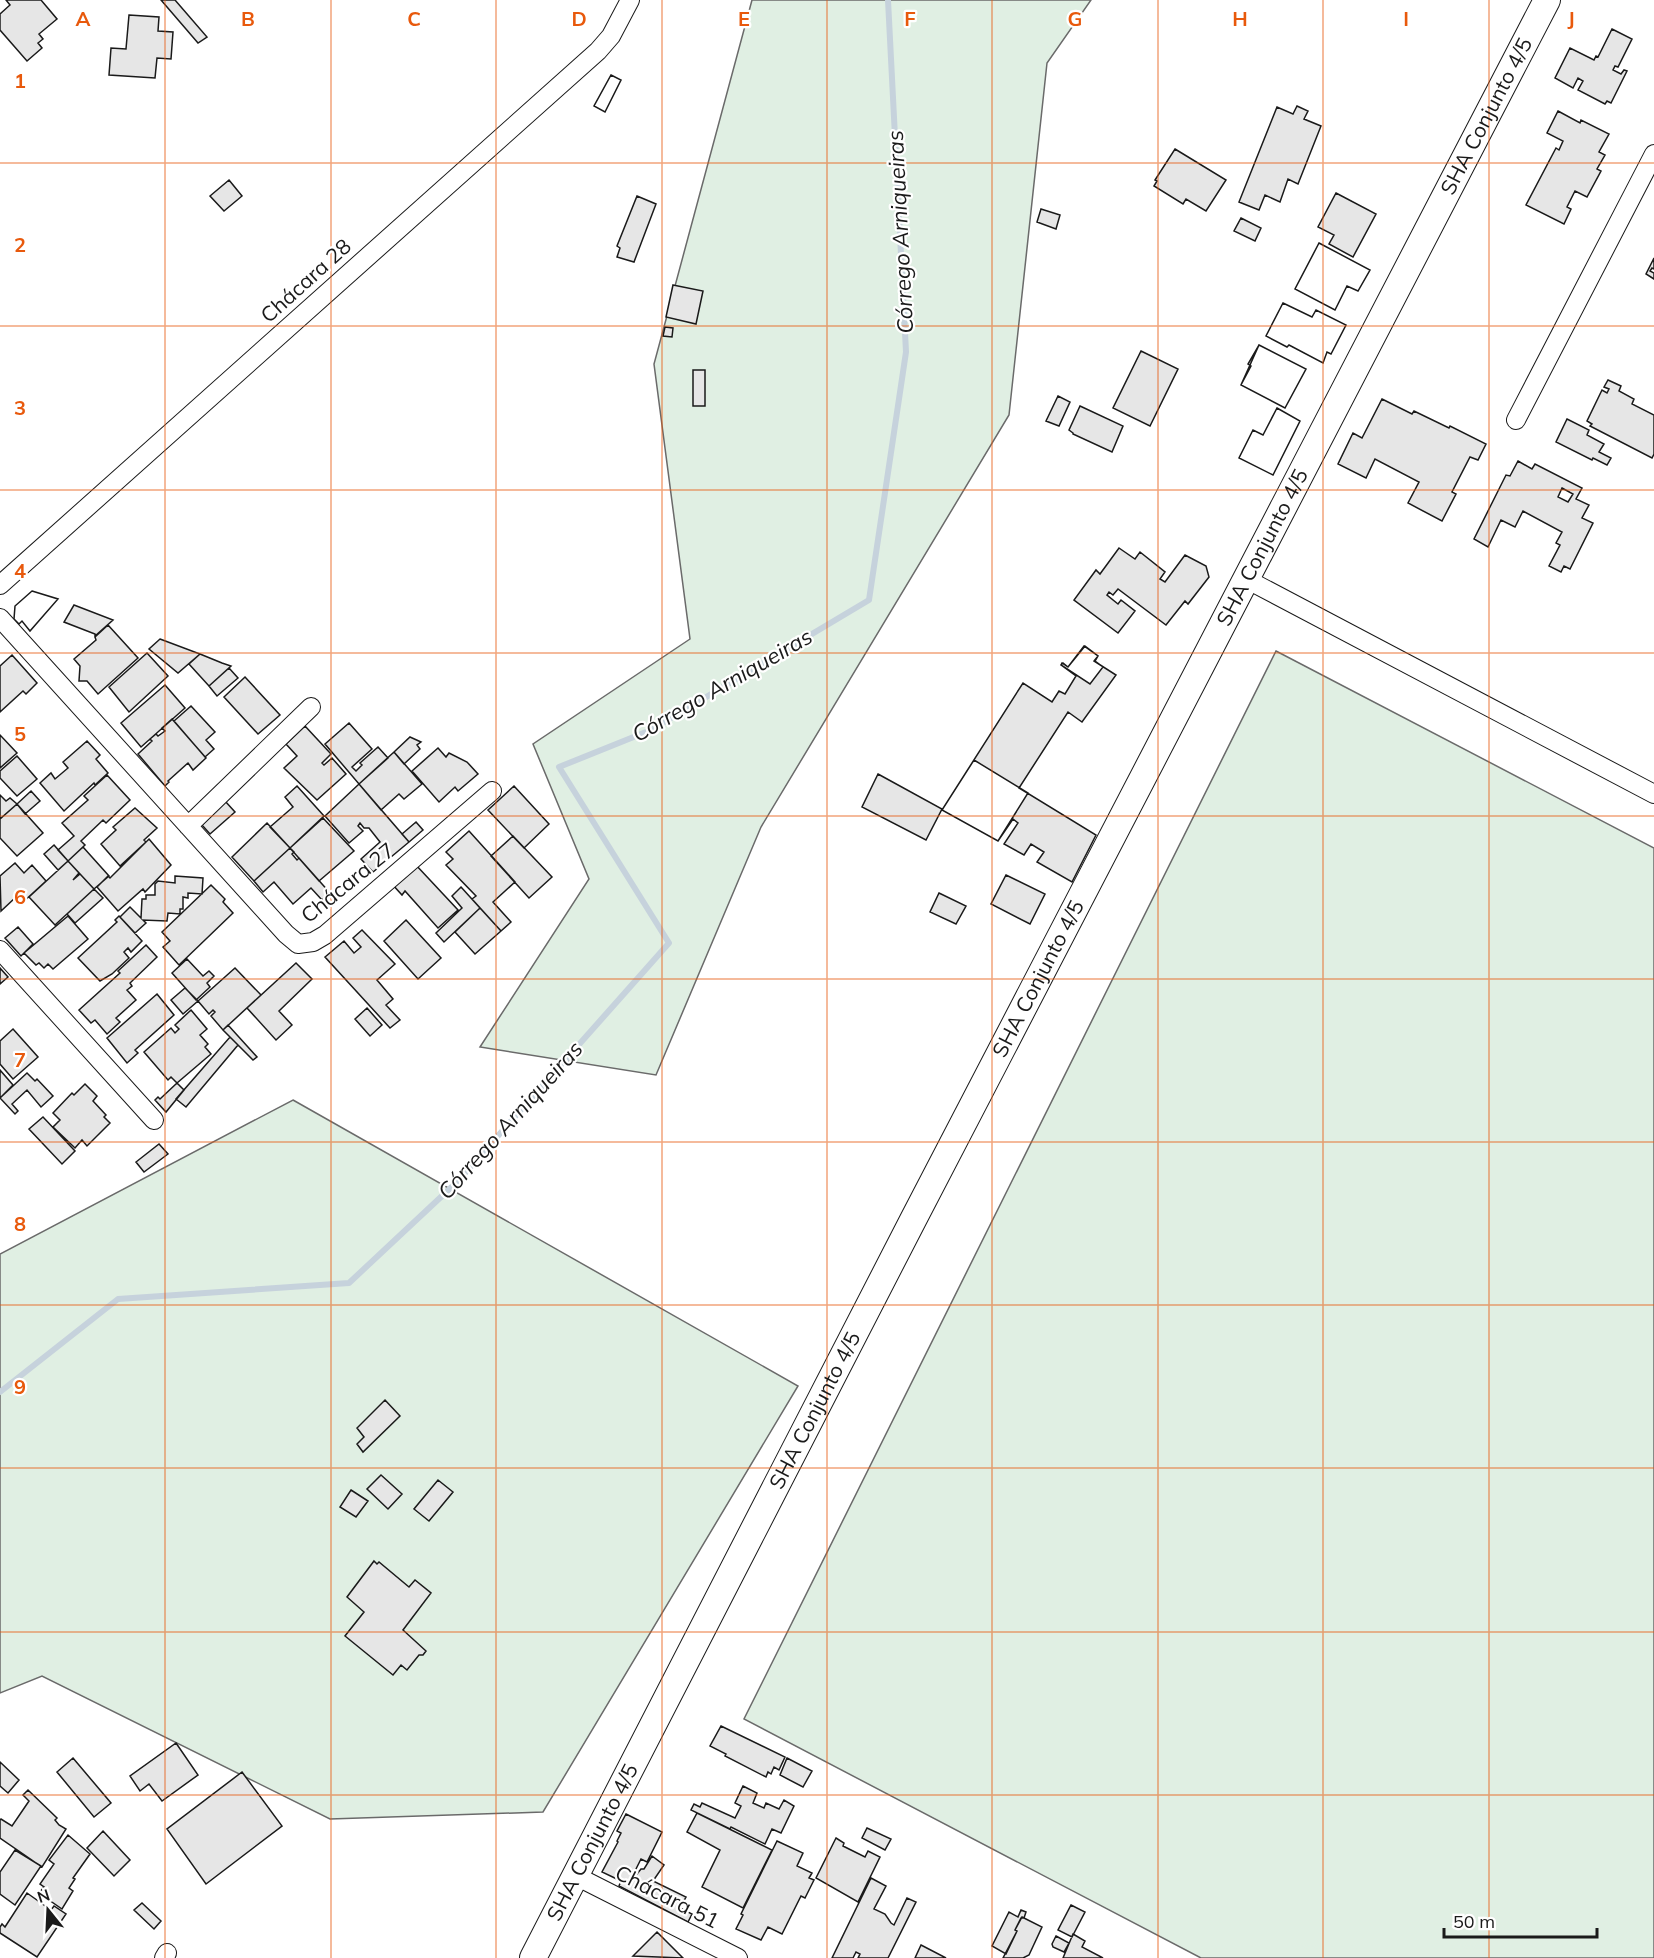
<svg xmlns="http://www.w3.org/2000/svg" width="1654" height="1958" font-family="Mulish,sans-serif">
	<rect width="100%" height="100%" fill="#fff"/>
	<path fill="#e0efe3" stroke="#6a6a6a" stroke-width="1.5" d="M752,0h339l-44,63 -38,352 -248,412 -105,248 -176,-28 109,-168 -56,-135 157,-105 -36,-275z
		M1276,651l378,197v1110h-453l-457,-239z
		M293,1100l505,286 -255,426 -213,7 -288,-143 -42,17v-439z"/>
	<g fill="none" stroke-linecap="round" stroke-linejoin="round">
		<path stroke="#c6d2dc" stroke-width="6" d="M0,1392l118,-93 231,-16 109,-102 211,-238 -110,-176 92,-37 218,-130 37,-248 -18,-352"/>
	</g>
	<path fill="#e6e6e6" stroke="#1a1a1a" stroke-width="1.5" fill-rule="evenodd" d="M6,0h35l16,19 -18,15 4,5 -5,4 4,5 -15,13 -27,-31v-16l10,-9z
		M161,0h14l32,37 -9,6z
		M129,15l30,2 -1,14 15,1 -2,27 -14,-1 -2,20 -46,-3 2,-27 15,1z
		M1612,29l20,10 -14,28 -3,-1 -2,4 8,4 3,-4 3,1 -16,32 -4,-2 -2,3 -27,-14 5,-9 -5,-3 -5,10 -18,-10 15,-30 24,12 2,-4 2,1z
		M611,75l10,5 -16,32 -11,-6z
		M611,75l10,5 -16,32 -11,-6z
		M1297,106l11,5 -4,8 17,7 -23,58 -10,-5 -8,23 -15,-7 -6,15 -20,-8 38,-95 16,7z
		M1558,111l22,12 1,-3 28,14 -10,18 6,3 -8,14 4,2 -14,26 -12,-6 -8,16 4,2 -7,15 -38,-19 30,-57 3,2 4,-9 -16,-8z
		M1175,149l51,31 -20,31 -20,-12 -3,5 -29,-18 3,-5 -2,-1z
		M229,180l13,16 -18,15 -14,-15z
		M1336,193l40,21 -23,43 -24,-13 5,-9 -16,-8z
		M637,196l19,8 -22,58 -17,-5 3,-9 -3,-2z
		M1041,209l19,6 -4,14 -19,-7z
		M1241,218l20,10 -6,13 -21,-10z
		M1319,243l51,27 -12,21 -11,-5 -12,24 -40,-21z
		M1319,243l51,27 -12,21 -11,-5 -12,24 -40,-21z
		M1654,258v11l-2,-1 -2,3 4,2v6l-8,-5z
		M673,285l30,6 -7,33 -30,-7z
		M1283,303l29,14 4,-7 30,15 -15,29 -4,-2 -4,11 -34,-18 -2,2 -21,-11z
		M1283,303l29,14 4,-7 30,15 -15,29 -4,-2 -4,11 -34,-18 -2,2 -21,-11z
		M665,327l8,1 -1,9 -9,-1z
		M1259,345l47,24 -21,39 -44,-23 10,-19 -3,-2z
		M1259,345l47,24 -21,39 -44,-23z
		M1141,351l37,18 -28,57 -37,-18z
		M693,370h12v36h-12z
		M1608,380l13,6 -2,5 15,8 -2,5 22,11v39l-2,4 -62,-32 2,-2 -5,-3 15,-31 5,3 2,-4 -5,-2z
		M1058,396l12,6 -11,24 -13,-5z
		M1382,399l30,15 2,-3 35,17 1,-2 36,18 -8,16 -8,-3 -18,35 4,2 -14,27 -34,-18 11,-21 -44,-23 -9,19 -28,-14 15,-31 9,5z
		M1080,406l43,20 -11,26 -39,-18v-1l-4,-3z
		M1277,408l23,13 -27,54 -34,-17 14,-28 10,5z
		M1277,408l23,13 -27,54 -34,-17 14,-28 10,5z
		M1567,419l22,11 -2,5 17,9 -5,8 12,6 -4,7 -14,-7 -1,2 -36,-18z
		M1518,461l14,8 3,-5 47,24 -6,11 13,6 -7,13 11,5 -23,46 -6,-3 -3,6 -12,-6 11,-21 -4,-2 6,-11 -39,-21 -8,16 -14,-7 -13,27 -14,-8 32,-64 4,1zM1562,488l11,6 -5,8 -10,-5z
		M1119,548l16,11 5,-7 25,20 -5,7 5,3 20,-27 21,11 3,11 -21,27 -3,-3 -19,24 -48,-36 -5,6 -4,-3 -2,3 11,9 3,-4 14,11 -17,22 -44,-33 22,-30 4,4z
		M32,591l26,8 -28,32 -8,-10 -3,3 -5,-5 1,-13z
		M32,591l26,8 -28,32 -8,-10 -3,3 -5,-5 1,-13z
		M74,605l39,15 -18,16v-2l-31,-12z
		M108,625l30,33 -40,36 -11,-13h-8l1,-15 -6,-7 22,-19 -1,-3z
		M160,639l40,15 -22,19 -29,-24z
		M1084,646l14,10 -3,5 8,6 -13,17 -29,-19 1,-2 6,4z
		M1085,646l13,10 -4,5 22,14 -34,47 -14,-10 -49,76 77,47 -24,47 -35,-20 7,-10 -13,-8 -7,11 -20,-11 14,-21 -5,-4 -15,22 -56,-31 81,-127 29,19 7,-11 6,3 11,-18 -15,-11 2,-2 5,4z
		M147,653l21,23 -39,36 -20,-25z
		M200,654l22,9 9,3 -22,20 -20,-22z
		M12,655l25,28 -11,11 -3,-3 -23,21v-46z
		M229,668l9,10 -21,18 -8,-10z
		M245,677l35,38 -22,19 -34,-37z
		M165,685l20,23 -44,39 -20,-24z
		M191,706l24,26 -9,8 8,9 -9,8 -31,-36z
		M172,719l34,39 -13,12 -5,-7 -20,18 1,1 -4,4 -27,-32 14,-13 -2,-2 6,-5 2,2 7,-5 -3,-3z
		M349,723l23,26 -20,18 4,4 6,-6 -2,-2 18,-16 10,11 -29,26 -34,-40z
		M305,726l26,28 -9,9 2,2 8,-7 14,16 -29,26 -33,-32 13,-12 -11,-12z
		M0,735l17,18 -17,15z
		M410,737l11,5 -4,3 3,4 -16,15 -10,-12z
		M87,741l13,14 -4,4 12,14 -13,12 -1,-2 -30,28 -24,-28 11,-10 4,6 13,-11 -5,-6z
		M438,748l8,9 3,-4 18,9 11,12 -20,17 -3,-4 -16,15 -27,-31z
		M394,752l28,32 -18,15 -5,-5 -18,16 -22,-26z
		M17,756l20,23 -20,17 -17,-18v-7z
		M974,760l54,33 -30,48 -56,-31z
		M878,774l64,35 -16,31 -64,-33z
		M107,775l23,25 -24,23 -3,-3 -22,21 4,4 -17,16 -10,-11 16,-14 -12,-13 26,-23 -4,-4z
		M359,784l50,58 -36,30 -12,-13 19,-17 -11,-14h-5l-4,-5 -2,3 5,5 -14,12 -24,-27z
		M297,786l27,30 -34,32 -20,-21 23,-20 -8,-10z
		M514,786l35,38 -25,24 -36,-38z
		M31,791l9,10 -15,13 -8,-10z
		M0,795l6,6 4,-3 7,6 -17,15z
		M225,801l10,11 -25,22 -8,-9z
		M17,804l26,29 -26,23 -17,-18v-19z
		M135,808l22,20 -13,12 2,2 -26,24 -19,-22 15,-14 -3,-3z
		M323,818l31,33 -35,30 -29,-33z
		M416,822l7,8 -14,12 -7,-8z
		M267,823l23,25 -36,33 -22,-24z
		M469,831l46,51 -22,20 18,20 -10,9 -29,-32 4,-3 -30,-31 7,-6 -7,-7z
		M513,836l39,41 -23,21 -38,-42z
		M149,839l22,26 -26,27 -2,-3 -25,22 -21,-24 11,-11 2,2z
		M54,845l14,16 -10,9 -14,-16z
		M83,847l26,29 -15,13 -26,-28z
		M290,848l4,4 -2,2 5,6 2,-2 31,35 -8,7 -11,-12 -18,16 -19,-22 -11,10 -9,-11z
		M68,861l11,12 -6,7 7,-6 14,15 -39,36 -26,-28z
		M15,863l9,10 8,-8 14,16 -24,22 -6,-6 -15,14 -1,-35z
		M415,864l43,46 -20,18 -33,-37 -3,4 -10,-11z
		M1006,875l39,19 -15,30 -39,-20z
		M175,876l28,2 -1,16 -14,-1v5l-5,-1v12h-3v5l-12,-1 -1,8 -24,-1 3,3 -11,10 -15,-16 10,-10 11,11 1,-19h4v-4h9v-11l3,-3 17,2z
		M211,885l14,14 -2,3 10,11 -54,52 -16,-18 7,-6 -8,-9z
		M461,887l19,21 -36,34 -8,-9 26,-25 -10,-12z
		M94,889l9,9 -28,25 -8,-9z
		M939,893l27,13 -10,18 -26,-12z
		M480,908l21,23 -26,23 -20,-22z
		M68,916l20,23 -35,30 -5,-5 -4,4 -5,-5 -3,2 -12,-12z
		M119,916l23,25 -11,11 -3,-4 -4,4 5,6 -17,16 -12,7 -22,-23 39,-36 -2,-2z
		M406,920l35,38 -23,21 -34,-38z
		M18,927l15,17 -12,12 -16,-18z
		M362,930l33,34 -18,16 16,19 -7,6 14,15 -10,8 -65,-71 19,-16 10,12 7,-6 -8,-9z
		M146,945l11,12 -27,26 2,3 -5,4 9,10 -20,18 4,4 -13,12 -12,-14 -4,3 -12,-13 41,-37 -2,-2z
		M187,959l16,17 6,-5 5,5 -7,7 3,4 -14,13 -24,-27z
		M296,963l16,16 -33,32 13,14 -16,15 -29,-32z
		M0,968l8,9 -8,7z
		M235,968l26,27 -38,35 -12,-14 4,-4 -2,-2 -4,4 -11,-13z
		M185,988l13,13 -15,13 -12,-14z
		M157,994l17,21 -39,35 3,3 -11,10 -20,-25z
		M367,1008l15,17 -12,11 -15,-17z
		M191,1010l16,19 -7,6 8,9 -3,3 6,7 -34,29 7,7 -18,22 -11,-12 3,-3 2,2 17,-16 -6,-6 -3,3 -24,-28 27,-24 4,5 4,-4 -4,-4z
		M228,1025l29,32 -4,3 -30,-30z
		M13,1029l25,28 -25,22 -13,-15v-23z
		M230,1037l8,8 -52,62 -10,-8z
		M0,1070l13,15 -13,13z
		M27,1073l8,8 2,-2 16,17 -12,11 -14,-17 -15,14 6,7 -3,3 -15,-16z
		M85,1084l12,12 -4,5 13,14 -2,2 6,6 -23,23 -5,-6 -7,8 -22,-21 7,-7 -7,-7 19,-20 2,2z
		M43,1117l32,34 -13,13 -33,-35z
		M159,1144l9,10 -24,18 -8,-10z
		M385,1400l15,16 -37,36 -6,-8 7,-7 -7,-9z
		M381,1475l21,19 -14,15 -21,-20z
		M438,1480l15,12 -24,29 -15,-12z
		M351,1490l17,11 -12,16 -16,-10z
		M374,1561l3,3 2,-2 30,25 6,-7 16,13 -28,37 23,21 -3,4h-4l-12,15 -6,-5 -8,10 -48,-39 19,-24 -17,-15z
		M721,1726l64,31 -6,13 -5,-3 -3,7 -3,-2 -2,5 -41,-21 1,-2 -16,-8z
		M176,1743l22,32 -36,26 -13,-17 -9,7 -10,-15z
		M73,1758l38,45 -17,14 -37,-45z
		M787,1758l25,13 -9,16 -23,-12z
		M0,1762l19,18 -11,13 -8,-7z
		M242,1772l40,54 -76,58 -39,-55z
		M743,1786l14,7 -4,10 11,5 2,-5 13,6 5,-9 10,6 -13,27 -9,-4 -7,15 -34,-17 -1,2 -39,-19 3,-6 6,3 2,-4 33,15 6,-12 -6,-3z
		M28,1790l29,28 -2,2 4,5 7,4 -24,38 -42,-29v-18l1,-1 11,7 17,-25 -6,-6z
		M697,1813l75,37 -29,58 -41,-21 18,-37 -33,-18z
		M626,1814l36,18 -15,30 -6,-3 -13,26 13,-16h3l8,-13 12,9 -11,16 33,16 -6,11 12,6 -4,8 -69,-36 2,-5 -19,-9 16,-30 -1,-1 4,-8 -4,-2z
		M867,1828l24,11 -6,11 -23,-12z
		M103,1831l27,29 -16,16 -27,-28z
		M68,1835l22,19 -17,24 2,1 -6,9 4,3 -11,18 -23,-16 5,-6 -4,-3 14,-20 -5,-4z
		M836,1838l8,5 -1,3 22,11 3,-6 12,6 -22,45 -42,-24z
		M777,1841l26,12 -6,13 15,7 -3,5 5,2 -9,18 -4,-2 -19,38 -14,-7 -7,13 -25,-11 7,-14 -2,-1z
		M15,1850l26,16 -26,39 -15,-11v-22z
		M871,1878l15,8 -12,23 11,5 6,9 3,2 13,-27 9,4 -28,56h-30l2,-4 -4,-2 -3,6h-21z
		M27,1893l24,17 3,-4 12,8 -29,43 -37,-24v-6l2,-3 3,3z
		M142,1903l19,18 -7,8 -20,-19z
		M1071,1905l14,7 -13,25 -14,-7z
		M1021,1910l5,2 -2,6h-3l-6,12 2,1 -11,23 -14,-8 17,-34 9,5z
		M1022,1917l20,10 -13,28 -6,3h-20l14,-27 -2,-1z
		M657,1932l26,26 -50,-2z
		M1073,1934l12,7 -3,6 21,11h-40z
		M1056,1936l13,7 -5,9 -11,-5 -1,-3z
		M921,1945l25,13h-31z"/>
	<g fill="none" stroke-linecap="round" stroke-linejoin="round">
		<defs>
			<path id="street" d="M1516,420l138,-266
				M1246,579l408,215
				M0,585l598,-534 13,-15 19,-36
				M0,618l286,316 12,10 15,-2 12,-7 167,-144
				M188,826l123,-119
				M0,950l154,170
				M576,1876l162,82
				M164,1958l3,-5"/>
			<g id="secondary">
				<path id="s1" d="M533,1958l380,-738 634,-1220"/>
			</g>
		</defs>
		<use href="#street" stroke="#1a1a1a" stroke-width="20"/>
		<use href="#secondary" stroke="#1a1a1a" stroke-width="28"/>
		<use href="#street" stroke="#fff" stroke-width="18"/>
		<use href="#secondary" stroke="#fff" stroke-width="26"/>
	</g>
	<path fill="none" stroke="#e8590c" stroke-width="1.5" stroke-opacity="0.55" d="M165,0v1958M331,0v1958M496,0v1958M662,0v1958M827,0v1958M992,0v1958M1158,0v1958M1323,0v1958M1489,0v1958M0,163h1654M0,326h1654M0,490h1654M0,653h1654M0,816h1654M0,979h1654M0,1142h1654M0,1305h1654M0,1468h1654M0,1632h1654M0,1795h1654"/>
	<g text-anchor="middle" stroke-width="4.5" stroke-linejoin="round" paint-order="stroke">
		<g font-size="21" fill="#1a1a1a" stroke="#fff">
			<text dy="7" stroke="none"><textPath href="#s1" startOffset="2074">SHA Conjunto 4/5</textPath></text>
			<text transform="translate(306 281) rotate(-42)" y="7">Chácara 28</text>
			<text dy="7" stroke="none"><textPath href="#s1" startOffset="1588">SHA Conjunto 4/5</textPath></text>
			<text transform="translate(348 883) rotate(-39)" y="7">Chácara 27</text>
			<text dy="7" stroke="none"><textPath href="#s1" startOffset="1102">SHA Conjunto 4/5</textPath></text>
			<text dy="7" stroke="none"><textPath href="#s1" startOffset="616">SHA Conjunto 4/5</textPath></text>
			<text dy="7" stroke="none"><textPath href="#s1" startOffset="130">SHA Conjunto 4/5</textPath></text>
			<text transform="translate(667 1897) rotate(27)" y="7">Chácara 51</text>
		</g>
		<g font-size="22" font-style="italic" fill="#1a1a1a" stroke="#fff">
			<text transform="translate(900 232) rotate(-93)" y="8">Córrego Arniqueiras</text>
			<text transform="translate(722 685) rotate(-30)" y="8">Córrego Arniqueiras</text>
			<text transform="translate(510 1120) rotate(-48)" y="8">Córrego Arniqueiras</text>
		</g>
	</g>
	<g font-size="20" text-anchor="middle" font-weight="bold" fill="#e8590c" stroke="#fff" stroke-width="4.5" stroke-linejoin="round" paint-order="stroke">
		<text x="83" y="26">A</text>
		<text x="248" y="26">B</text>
		<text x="414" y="26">C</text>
		<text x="579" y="26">D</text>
		<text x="744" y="26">E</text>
		<text x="910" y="26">F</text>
		<text x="1075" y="26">G</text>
		<text x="1240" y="26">H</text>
		<text x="1406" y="26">I</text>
		<text x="1571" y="26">J</text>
		<text x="20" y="88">1</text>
		<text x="20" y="252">2</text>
		<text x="20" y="415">3</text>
		<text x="20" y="578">4</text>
		<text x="20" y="741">5</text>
		<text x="20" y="904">6</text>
		<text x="20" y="1067">7</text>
		<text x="20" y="1231">8</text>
		<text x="20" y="1394">9</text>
	</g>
	<g transform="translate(48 1910) rotate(342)" stroke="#ffffff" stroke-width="4.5" paint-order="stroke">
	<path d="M0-4.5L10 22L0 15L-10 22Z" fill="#1a1a1a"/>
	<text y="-9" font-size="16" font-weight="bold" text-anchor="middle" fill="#1a1a1a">N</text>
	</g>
	<path d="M1444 1928v9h153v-9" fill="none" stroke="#1a1a1a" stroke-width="3"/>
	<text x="1453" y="1928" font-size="18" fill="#1a1a1a" stroke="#ffffff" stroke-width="4.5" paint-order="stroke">50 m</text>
</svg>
